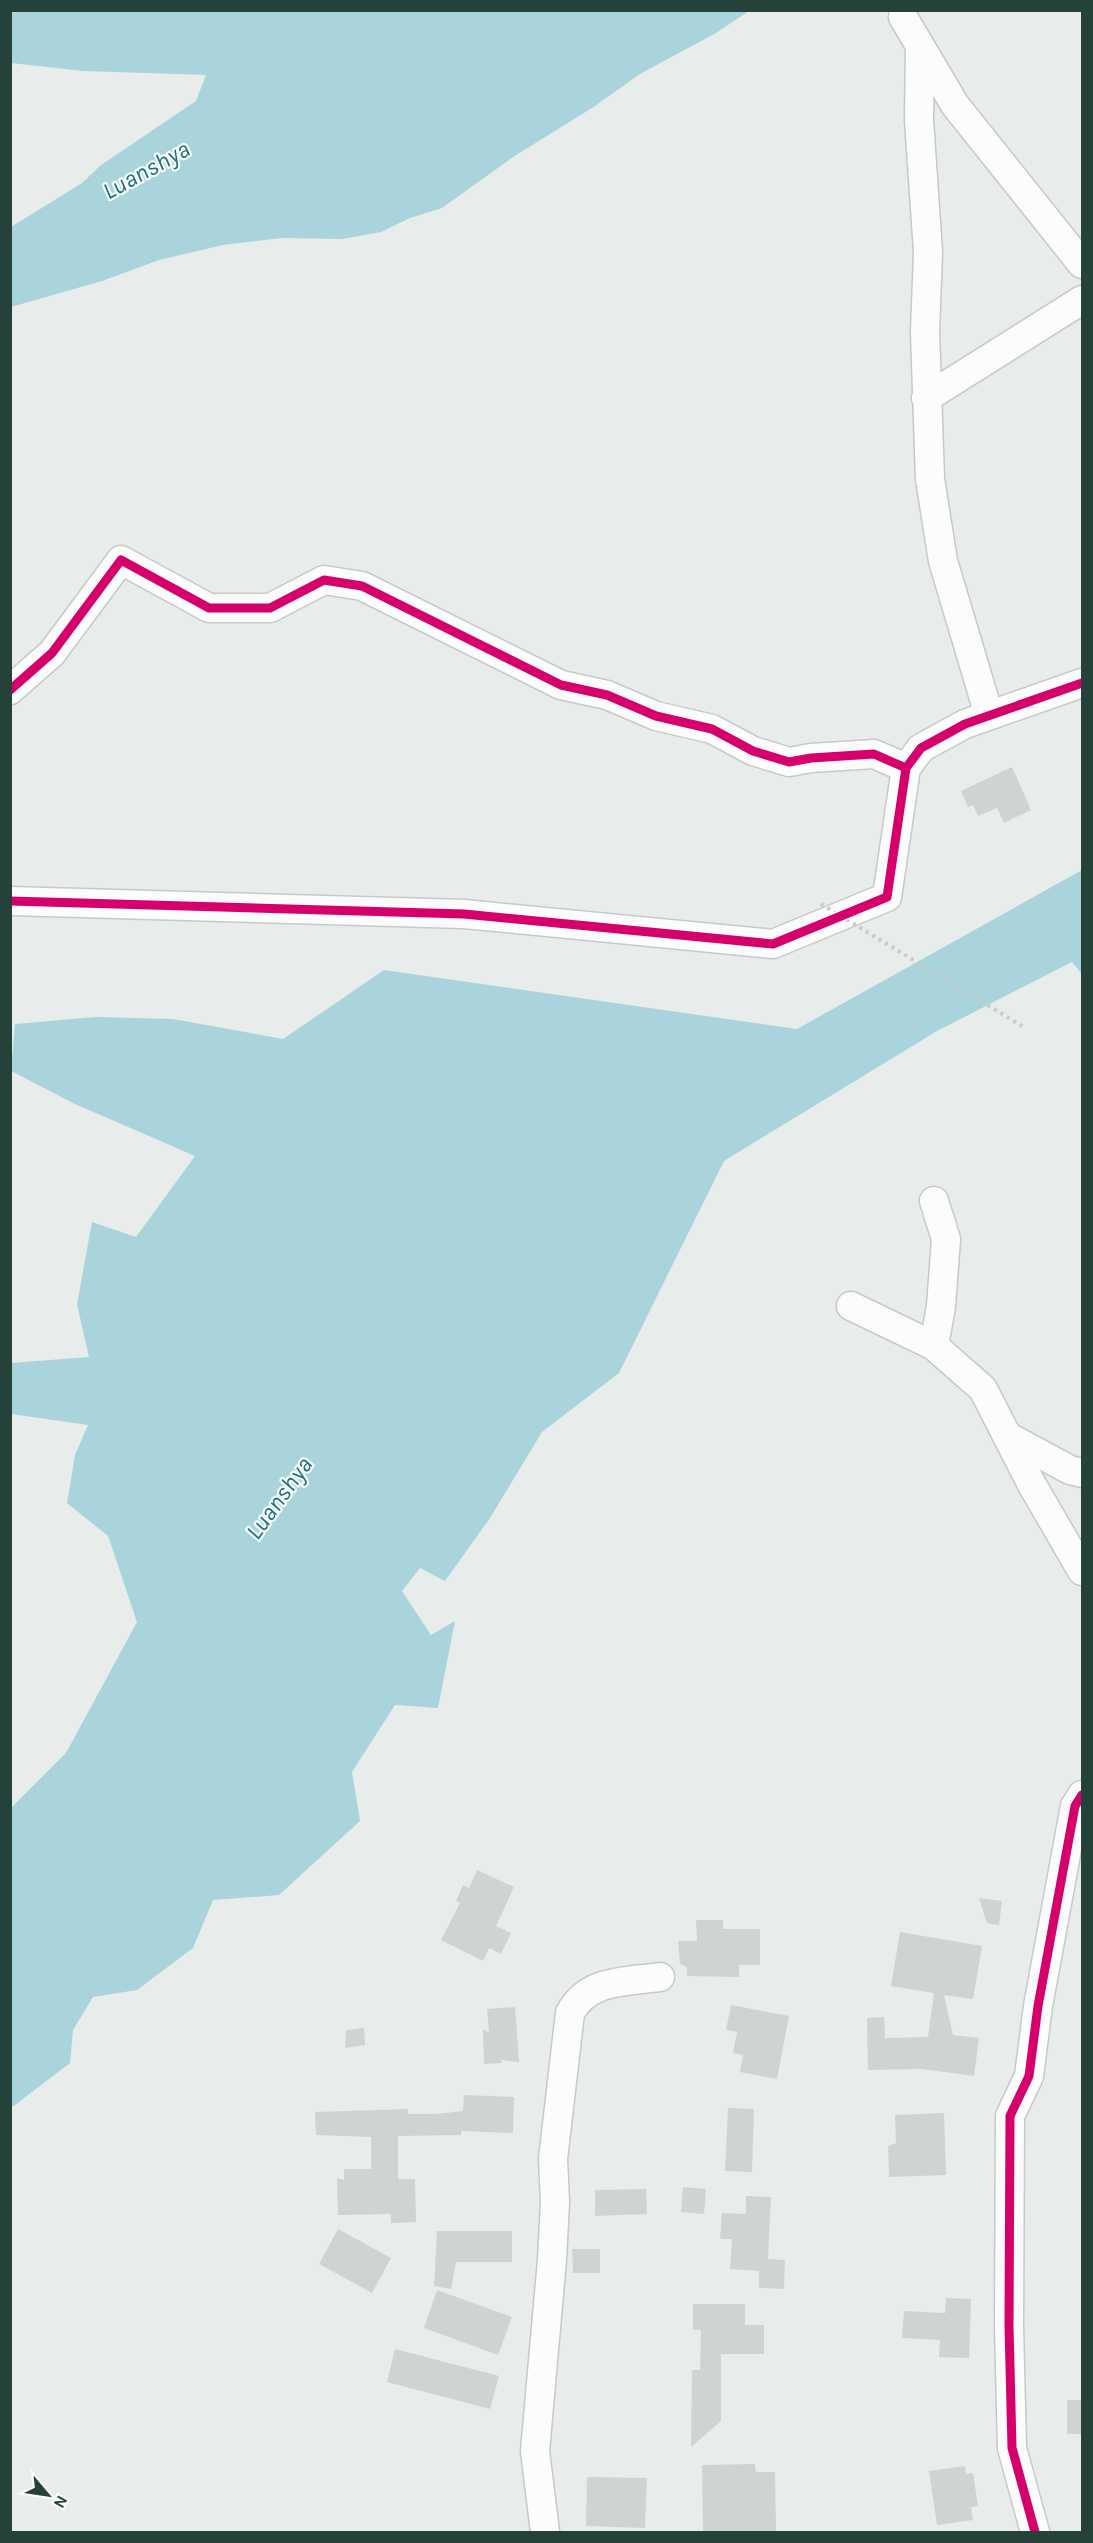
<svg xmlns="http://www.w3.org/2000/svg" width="1093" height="2543" font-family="Karla,sans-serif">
	<rect width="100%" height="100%" fill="#e8edeb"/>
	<path fill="#a9d4db" d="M11,10h738v1l-33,22 -76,41 -48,34 -79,49 -71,51 -32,10 -29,14 -39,7 -60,-1 -59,7 -64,15 -57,21 -91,26v-80l71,-44 19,-18 95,-64 10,-26 -123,-4 -72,-8z
		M1082,870v104l-10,-12 -135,69 -213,130 -105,212 -77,59 -52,86 -45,63 -25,-13 -18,23 29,44 24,-14 -17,87 -43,-3 -43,67 8,49 -81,74 -66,5 -20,48 -56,42 -44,7 -20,33 -3,33 -59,45v-300l55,-55 71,-131 -29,-86 -41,-33 8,-48 13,-30 -77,-11v-51l78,-6 -12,-53 15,-82 44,15 59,-81 -120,-52 -64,-33 4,-47 81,-7 77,2 110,20 101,-69 413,59z"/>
	<path fill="#cfd4d2" d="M1012,767l19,43 -27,13 -7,-15 -19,8 -5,-11 -5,2 -7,-16z
		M477,1870l37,17 -18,39 15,7 -10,21 -12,-6 -6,13 -42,-21 19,-37 -4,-2 7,-16 6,3z
		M979,1898l23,3 -3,24 -12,-2z
		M696,1920h27v9h37v36h-21v12l-52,-1v-9l-7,-3 -2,-23h19z
		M900,1932l82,14 -9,53 -29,-4 9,40 26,3 -5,38 -52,-7 -54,1 -1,-52 17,-1 1,21 43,-1 6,-44 -43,-7z
		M731,2005l58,11 -12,63 -37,-7 3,-17 -10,-2 4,-21 -11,-2z
		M515,2007l4,55 -18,-2 1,3 -18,1 -1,-35 6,4 -2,-24z
		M364,2028l1,17 -20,3 1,-18z
		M464,2095l50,2 -1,36 -52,-2v4l-63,1v43h17l1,43 -25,1v-9l-53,1 -1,-37 7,2v-11h27v-32l-55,-2 -1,-23 93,-3v5h28l27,-3z
		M728,2108l26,1 -2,63 -27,-1z
		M944,2113l2,62 -57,2 -1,-31 8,-3 -1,-28z
		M683,2187l23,2 -2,25 -23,-2z
		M646,2189l1,25 -52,2v-26z
		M746,2196l25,1 -3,62 17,1 -1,29 -25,-1v-17l-29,-2 2,-30h-12l2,-26 24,1z
		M338,2229l53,29 -19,35 -53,-29z
		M437,2231h75v31h-56l-5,27 -17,-3z
		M572,2249h28v24h-27z
		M437,2290l75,27 -14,38 -74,-27z
		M946,2298l25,1 -2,59 -30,-1 1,-17 -38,-2 2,-27 41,2z
		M693,2304h52v21h19v29h-43v67l-30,26 1,-77h8l1,-40h-8z
		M395,2349l104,27 -9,33 -103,-27z
		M1067,2400h16v34h-16z
		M755,2464l1,8h19l1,59 -73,1 -1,-67z
		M965,2466l1,8 7,-1 5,33 -7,1 2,13 -36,5 -8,-54z
		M587,2477l60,1 -2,50 -59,-2z"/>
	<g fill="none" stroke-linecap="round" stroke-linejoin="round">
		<defs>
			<path id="minor" d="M903,17l52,88 127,159
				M920,46l-1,74 9,132 -3,80 5,147 13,82 46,154
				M926,398l156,-98
				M10,690l42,-37 69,-93 88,48h61l54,-28 38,6 199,99 46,10 49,21 56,13 41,22 36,11 22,-4 63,-4 32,14
				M10,901l454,13 309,30 114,-47 19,-129 15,-20 44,-24 117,-41
				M934,1201l12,38 -5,67 -7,40
				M851,1306l83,40 49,43 48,94 51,88
				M1007,1436l63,34 12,3
				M545,2532l-10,-81 17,-191 3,-58 -2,-43 17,-146c18,-34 55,-31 90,-36
				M1035,2532l-23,-84 -3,-122 1,-210 19,-40 9,-70 37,-200 7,-11"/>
		</defs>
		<use href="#minor" stroke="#c5cac8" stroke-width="31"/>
		<use href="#minor" stroke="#fcfcfc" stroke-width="28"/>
		<path stroke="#c3ccca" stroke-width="4" stroke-dasharray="3 4.5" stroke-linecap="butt" d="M821,904l201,122"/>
		<defs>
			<path id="cycleway" d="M10,690l42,-37 69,-93 88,48h61l54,-28 38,6 199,99 46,10 49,21 56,13 41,22 36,11 22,-4 63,-4 32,14
				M10,901l454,13 309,30 114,-47 19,-129 15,-20 44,-24 117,-41
				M1035,2532l-23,-84 -3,-122 1,-210 19,-40 9,-70 37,-200 7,-11"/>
		</defs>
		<use href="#cycleway" stroke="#f7fbf9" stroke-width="13"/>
		<use href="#cycleway" stroke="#d6006c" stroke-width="9"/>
	</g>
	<g text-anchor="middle" stroke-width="4.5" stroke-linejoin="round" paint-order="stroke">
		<g font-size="24" font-style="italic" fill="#1c6f80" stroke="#f7fbf9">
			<text transform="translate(146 170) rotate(-29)" y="8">Luanshya</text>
			<text transform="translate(279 1498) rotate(-54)" y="8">Luanshya</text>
		</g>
	</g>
	<rect width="1093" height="2543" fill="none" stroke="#24423a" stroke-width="24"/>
	<g transform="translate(48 2495) rotate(119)" stroke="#f7fbf9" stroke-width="4.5" paint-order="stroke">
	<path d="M0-4.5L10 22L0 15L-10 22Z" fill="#24423a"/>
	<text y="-9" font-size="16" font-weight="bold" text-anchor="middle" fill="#24423a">N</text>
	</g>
</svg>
